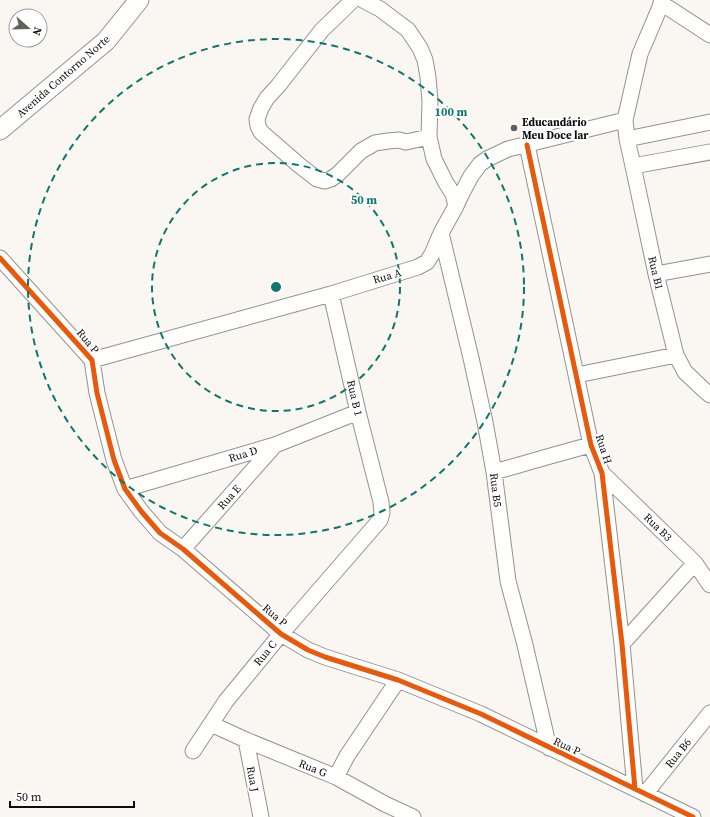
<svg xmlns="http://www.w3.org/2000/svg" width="710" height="817" font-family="'Source Serif 4',serif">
	<rect width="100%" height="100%" fill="#faf7f2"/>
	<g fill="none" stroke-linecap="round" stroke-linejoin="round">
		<defs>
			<path id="minor" d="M353,0l-31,30 -44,56 -11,12 -6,10 -4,11 1,7 3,6 38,33 18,14 8,2 6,-2 7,-5 23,-23 14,-8 13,-2 11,-1 7,2 23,-5
				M363,0l17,9 28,21 12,18 5,12 3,17 2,24 -1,36 5,22 12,24 7,11 3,12
				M663,0l-23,54 -15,66 2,19 6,27 23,108 20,81 9,17 19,18 6,5
				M661,3l49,32
				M627,139l83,-17
				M527,145l64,300 11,28 20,171 13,145
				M633,166l77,-14
				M441,233l30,125 14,64 9,50 14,109 17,64 24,103
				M0,258l92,102 5,33 17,67 11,29 16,22 19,22 23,16 98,85 27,16 17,7 73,23 83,34 212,103
				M656,274l54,-10
				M92,360l239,-66 87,-27 9,-5 5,-8 9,-21 15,-27 5,-11 10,-19 9,-12 7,-5 21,-10 117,-29
				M577,375l99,-20
				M494,472c33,-9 65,-19 97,-27
				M602,473l93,90 15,22
				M125,489l150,-44 83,-33
				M183,549l92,-104
				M622,644l73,-81
				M211,724l35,16 90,37 49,27 28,13
				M246,740l15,77
				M193,751l33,-50 55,-67 99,-114 2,-7 -1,-11 -23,-90 -27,-118
				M336,777l11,-21 51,-76
				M645,794l65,-81"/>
			<path id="tertiary" d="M0,130l63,-53 43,-36 33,-41"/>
		</defs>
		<use href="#minor" stroke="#949290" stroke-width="17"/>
		<use href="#tertiary" stroke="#949290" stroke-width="21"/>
		<use href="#minor" stroke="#fefefd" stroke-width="15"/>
		<use href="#tertiary" stroke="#fefefd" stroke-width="19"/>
		<defs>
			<path id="cycleway" d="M527,145l64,300 11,28 20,171 13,145
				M0,258l92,102 5,33 17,67 11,29 16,22 19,22 23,16 98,85 27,16 17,7 73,23 83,34 212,103"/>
		</defs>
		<use href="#cycleway" stroke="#fff" stroke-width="8"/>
		<use href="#cycleway" stroke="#e8590c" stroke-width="5"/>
	</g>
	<g fill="none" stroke="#0f766e" stroke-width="2" stroke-dasharray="7 5">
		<circle cx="276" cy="287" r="124"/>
		<circle cx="276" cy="287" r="248"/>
	</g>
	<circle fill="#605f5d" stroke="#fff" stroke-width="1.5" cx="514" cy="128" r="4"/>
	<g text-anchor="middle" stroke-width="4" stroke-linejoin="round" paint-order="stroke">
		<g font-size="11" fill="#0d0d0d" stroke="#fff">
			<text transform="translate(63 76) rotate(-41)" y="4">Avenida Contorno Norte</text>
			<text transform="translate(656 273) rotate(77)" y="4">Rua B1</text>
			<text transform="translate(387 276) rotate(-16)" y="4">Rua A</text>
			<text transform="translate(88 341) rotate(50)" y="4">Rua P</text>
			<text transform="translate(355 398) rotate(77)" y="4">Rua B 1</text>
			<text transform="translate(604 449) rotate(72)" y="4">Rua H</text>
			<text transform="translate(243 454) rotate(-17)" y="4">Rua D</text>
			<text transform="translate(496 490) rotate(83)" y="4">Rua B5</text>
			<text transform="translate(229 497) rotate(-48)" y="4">Rua E</text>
			<text transform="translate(658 527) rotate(44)" y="4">Rua B3</text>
			<text transform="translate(275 615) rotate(40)" y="4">Rua P</text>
			<text transform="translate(265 653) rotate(-51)" y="4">Rua C</text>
			<text transform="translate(567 746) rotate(25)" y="4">Rua P</text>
			<text transform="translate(678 753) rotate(-51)" y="4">Rua B6</text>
			<text transform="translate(313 768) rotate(22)" y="4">Rua G</text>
			<text transform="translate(253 779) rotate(80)" y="4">Rua J</text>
		</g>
		<g font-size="11" font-weight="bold" fill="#0d0d0d" stroke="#fff" text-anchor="start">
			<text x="522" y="126">Educandário<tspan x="522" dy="13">Meu Doce lar</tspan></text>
		</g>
	</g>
	<circle cx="276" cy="287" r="6" fill="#0f766e" stroke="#fff" stroke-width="2"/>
	<g font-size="12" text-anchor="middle" font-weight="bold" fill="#0f766e" stroke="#fff" stroke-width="4" stroke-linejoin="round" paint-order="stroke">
		<text x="451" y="116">100 m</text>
		<text x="364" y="204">50 m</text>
	</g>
	<g transform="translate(28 28) rotate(110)"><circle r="19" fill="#ffffff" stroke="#9e9e9e"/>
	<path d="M0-3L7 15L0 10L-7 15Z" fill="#605f5d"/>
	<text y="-6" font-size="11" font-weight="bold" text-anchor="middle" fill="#0d0d0d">N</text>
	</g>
	<path d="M10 801v6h124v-6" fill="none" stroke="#0d0d0d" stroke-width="2"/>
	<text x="16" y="801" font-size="12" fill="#0d0d0d" stroke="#ffffff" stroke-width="3" paint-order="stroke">50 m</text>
</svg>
